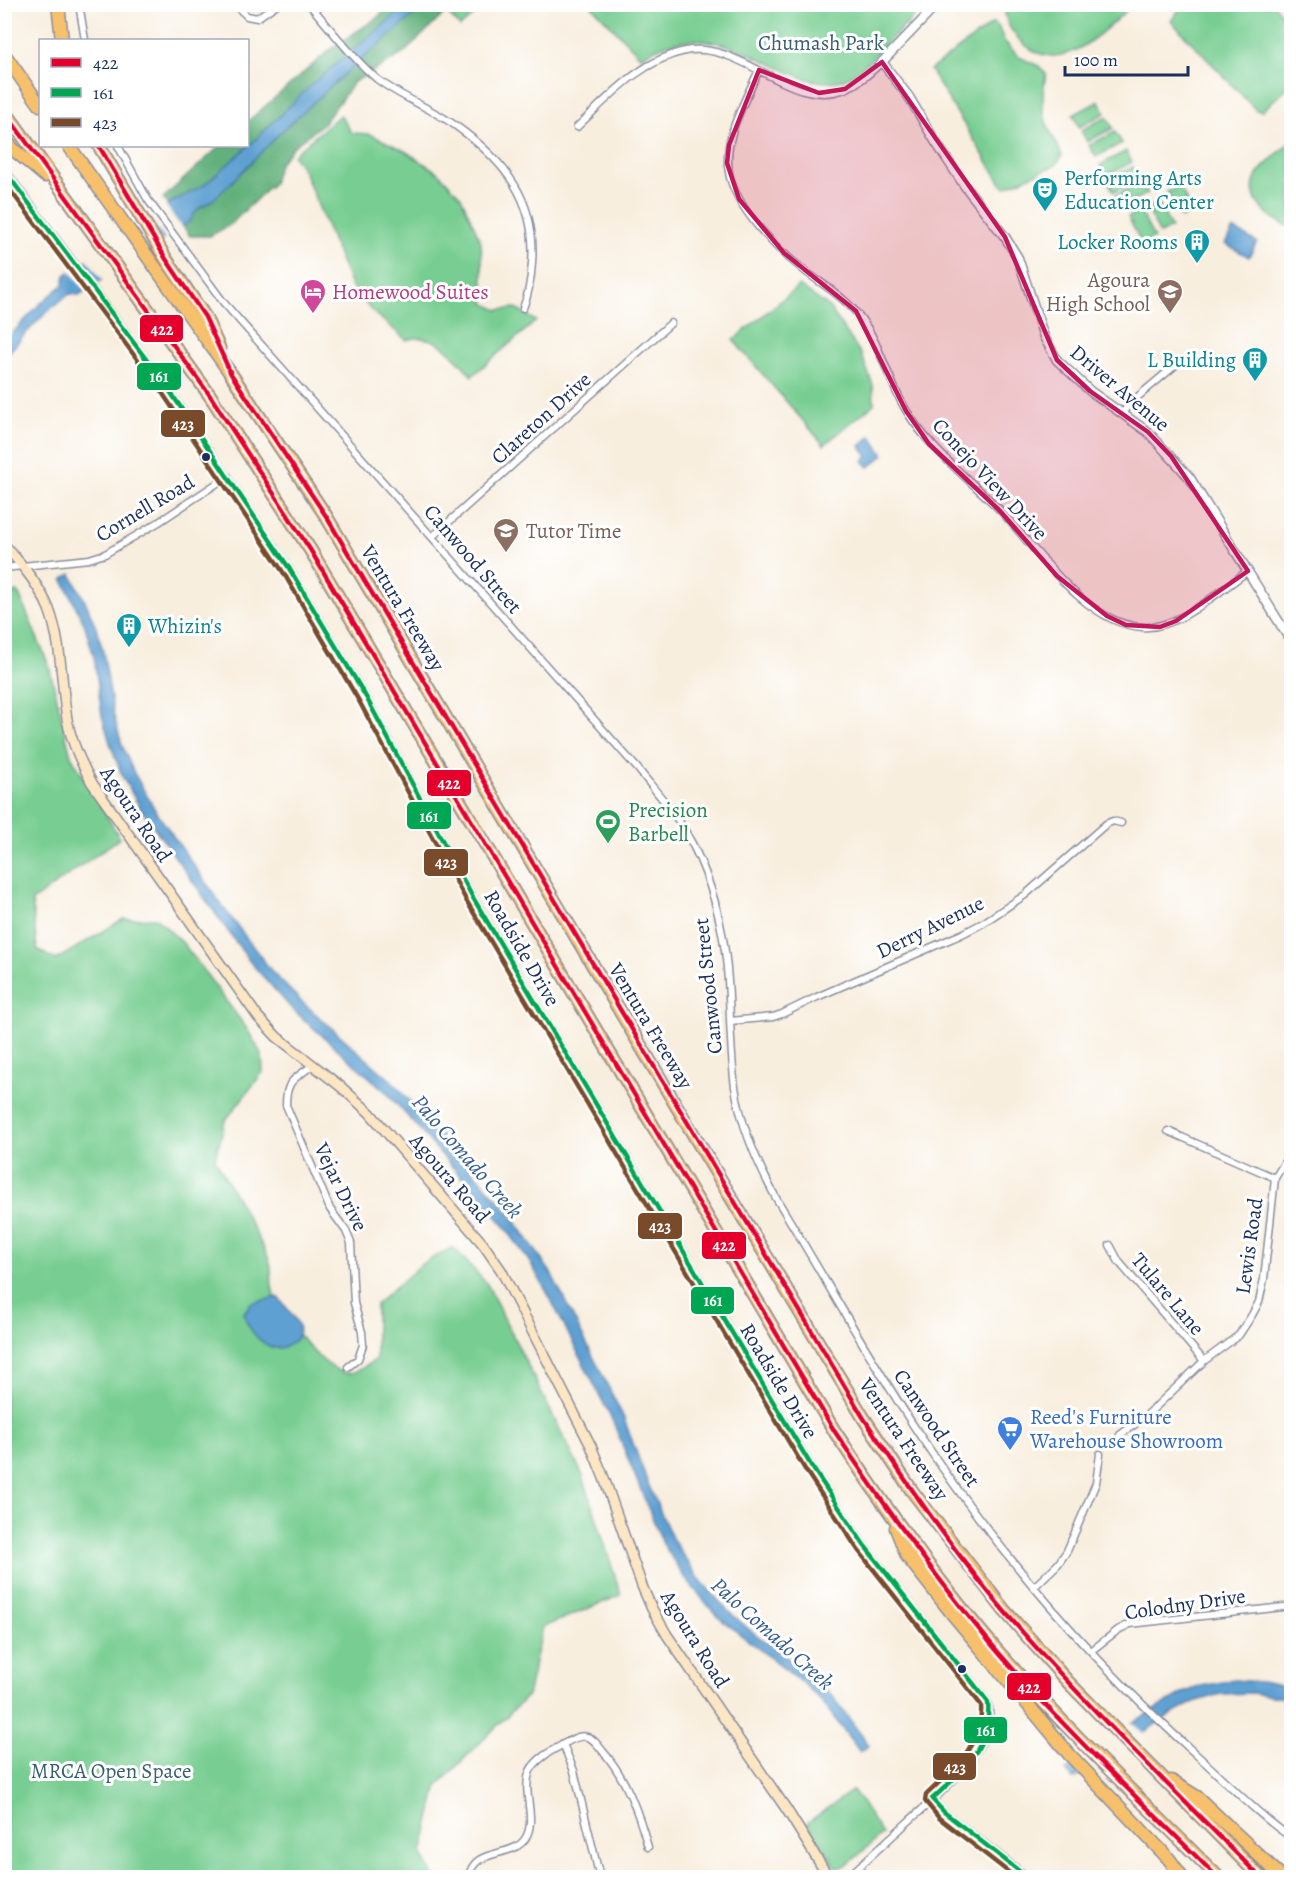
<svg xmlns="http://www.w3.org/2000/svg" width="1296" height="1882" font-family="Alegreya,serif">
	<rect width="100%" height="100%" fill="#fff"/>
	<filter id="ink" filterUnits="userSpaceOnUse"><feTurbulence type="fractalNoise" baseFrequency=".0167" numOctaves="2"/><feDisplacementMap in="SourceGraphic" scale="12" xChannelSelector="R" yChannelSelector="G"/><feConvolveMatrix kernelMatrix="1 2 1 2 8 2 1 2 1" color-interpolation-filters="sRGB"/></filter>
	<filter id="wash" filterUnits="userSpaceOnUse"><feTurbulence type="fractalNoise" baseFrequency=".008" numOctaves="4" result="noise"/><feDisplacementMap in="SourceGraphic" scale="24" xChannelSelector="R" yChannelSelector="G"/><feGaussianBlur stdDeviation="1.35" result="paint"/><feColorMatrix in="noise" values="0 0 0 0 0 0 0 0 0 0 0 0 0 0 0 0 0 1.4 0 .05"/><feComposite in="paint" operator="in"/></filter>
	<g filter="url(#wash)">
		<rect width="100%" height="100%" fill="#f8eede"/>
		<path fill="#78ce92" stroke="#4a7e78" stroke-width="1.5" d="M1183,4l92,1 16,25v54l-29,27 -6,-1 -85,-89z
			M447,5h38l-25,22 -17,-19z
			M591,5h334c-13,15 -28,28 -42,42 -11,10 -21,23 -34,30 -57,29 -121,-76 -208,-20z
			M1004,5v-1l129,1c-29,24 -70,74 -109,39 -13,-11 -19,-22 -20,-39z
			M993,23l5,3 6,15 15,16 20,9 7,8c-3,14 -5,32 0,47 3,12 12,22 16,35l-6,9 -51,22 -3,-2 -72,-115z
			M1099,101l6,12 -26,14 -6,-12z
			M340,115l12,18 18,1 35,17 34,22 22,24 20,45 3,61 14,7 18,-2 20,13 -64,55c-19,-21 -35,-45 -66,-36l-35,-30 -20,-24 -47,-115 -11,-16z
			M1107,117l6,11 -26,14 -6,-12z
			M1115,132l7,11 -26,14 -7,-12z
			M1291,141v87c-19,-9 -48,-26 -34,-53 5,-9 27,-26 34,-34z
			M1126,151l6,11 -26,14 -6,-11z
			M1133,167l7,11 -26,14 -7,-12z
			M1141,182l7,11 -26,14 -7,-11z
			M1179,186l14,26 -12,6 -14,-26z
			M1158,202l13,26 -11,6 -14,-26z
			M1140,211l14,27 -12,6 -14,-27z
			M799,286l30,21 32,47 12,31 1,19 -50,41 -91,-105z
			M18,592l31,74 22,90 49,82 -88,63 5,48 19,11 67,-41 33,-1 27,25 64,86 15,26 1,17 -38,49 -10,37c18,34 37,67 54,101 4,10 1,22 4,32 4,22 51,82 75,82 10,0 20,-9 28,-14v-55l47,-41 30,-16 34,37 96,192 38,119 -78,32 -16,69 -89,89 -16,69 12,23h-429l-1,-1283z
			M853,1790l29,44 -36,32 -9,2 -30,-45z"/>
		<path fill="#62b17c" stroke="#3e706d" stroke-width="1.5" d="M389,5h58l-4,3 3,4 -43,42 -49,28 -30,41 -31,24 -14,17 -6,19 -43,42 -20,11h-20l-27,-38 57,-52h28v-25l85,-74 44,-29z"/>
		<path fill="#5fa0d2" stroke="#3d6898" stroke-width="1.5" d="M408,5h18l-78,66 -67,61 -54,55 -14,13 -15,9 -9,13 -110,73 -9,-1c-25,17 -45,40 -65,63v-16l37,-39 21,-17 2,-10 102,-70 37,-20 49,-43 59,-58z
			M1233,229l24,13 -8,15 -24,-13z
			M871,436l13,19 -15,12 -6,-6 5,-5 -8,-10z
			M71,574l16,31 10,25 6,21 11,65 8,29 12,28 23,40 69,98 47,62 28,28 92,81 116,130 42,61 72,143 26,70 24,54 24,36 29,33 25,22 64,47 18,19 36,48 -9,7 -37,-49 -18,-18 -87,-68 -34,-40 -21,-33 -50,-122 -64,-126 -18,-32 -28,-40 -117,-132 -94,-83 -42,-47 -109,-153 -18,-31 -12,-32 -9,-30 -8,-59 -9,-31 -22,-46z
			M278,1297c6,8 15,17 19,26 8,17 -14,30 -28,23 -12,-5 -23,-21 -25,-33l7,-10z
			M1234,1680l28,2 29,6v11l-38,-6 -32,1 -27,8 -27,15 -90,60 -4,2 -7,-8 66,-48 51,-30 18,-7z"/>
		<path fill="#f8eede" d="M164,203l20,28 -17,11 -20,-27z
			M146,216l17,29 -59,37 -18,-24z
			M82,261l18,24 -13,8 -18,-23z
			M1130,1721l15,15 -62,42 -13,-15z"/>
	</g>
	<g filter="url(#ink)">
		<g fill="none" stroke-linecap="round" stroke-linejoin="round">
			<defs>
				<path id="minor" d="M79,4l6,36
					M234,4l13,12 10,2 20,-14
					M309,4c22,25 43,54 68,75 25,19 54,29 79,47 49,35 81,75 76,137 -1,16 -3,31 -9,45
					M759,70c-15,34 -40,73 -28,111 11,33 46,69 74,90 17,13 35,23 49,39 26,28 32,68 52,100 24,40 60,66 93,99 37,38 85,115 143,118 36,3 77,-36 106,-56
					M577,127c31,-29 64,-67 108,-76 57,-11 105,59 160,38 15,-6 26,-17 37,-27
					M118,146l30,54 76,103 414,466c14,18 30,35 42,54 21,32 35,73 42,110 10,51 6,103 13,154 6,40 22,76 41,111 48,78 92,159 143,236 79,118 174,229 281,324 30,27 58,57 92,80
					M4,169l163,218 122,181 77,129 106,199 340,571 52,78 124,157c11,46 -49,92 -79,119 -21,19 -42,38 -62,57
					M1123,413l5,-8 50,-42
					M432,537l239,-214
					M4,568l85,-9 16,-5 54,-32 69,-46
					M730,1021l43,-4 9,-3 35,-17 145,-63 21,-11 42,-28 81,-71 7,-3 8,2
					M313,1065c-18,14 -27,14 -27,40l44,104 16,22 5,12 3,60 8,29 1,13 -5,14 -10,8
					M1168,1131l107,47
					M1110,1245l9,17 85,99
					M1120,1435l26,-19 58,-55 35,-26 13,-20 7,-13 5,-23 11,-101 17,-28
					M1034,1587l24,-23 9,-13 29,-68 4,-29
					M1091,1651l27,-21 12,-6 162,-18
					M563,1744l11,27 26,107
					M932,1799l12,13 85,66
					M469,1878c3,-31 42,-19 56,-39 13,-20 -4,-47 5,-68 6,-12 21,-20 32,-26 7,-4 17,-11 25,-8 6,1 10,7 14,12 25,28 37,62 47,98"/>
				<path id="tertiary" d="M938,4l-56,58 27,35 26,44 29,44 41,52 13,21 26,79 13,23 33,31 58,41 42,46 102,165"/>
				<path id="secondary" d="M4,545c18,19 35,40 45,64 13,35 12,74 18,110 4,23 14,44 25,64l166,234 19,20 63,49 30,27 113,131 18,26 90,176 13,32 38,108 10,23 15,26 120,175 42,68"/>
				<path id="motorway" d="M58,4l4,36
					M4,54l36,51
					M4,110l207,287 100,154 524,881c51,77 104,152 165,222 69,78 145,150 219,224
					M4,138l10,12 31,26
					M69,146l162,228 95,142 376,633 161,268 49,74 92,119 65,73 192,195
					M99,146l67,113 39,58 14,31
					M896,1528l11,28 48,61 114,137 100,105 14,19
					M1171,1781l26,16 86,81"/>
			</defs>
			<use href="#minor" stroke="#8a8e9e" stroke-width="9"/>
			<use href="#tertiary" stroke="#8a8e9e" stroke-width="11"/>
			<use href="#secondary" stroke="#8a8e9e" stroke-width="12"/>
			<use href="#motorway" stroke="#8a8e9e" stroke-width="15"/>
			<use href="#minor" stroke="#fff" stroke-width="6"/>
			<use href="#tertiary" stroke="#fff" stroke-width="8"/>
			<use href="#secondary" stroke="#fce6c4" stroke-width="9"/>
			<use href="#motorway" stroke="#f7c06c" stroke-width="12"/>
			<defs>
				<path id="bus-1" d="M4,111l207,286 100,154 524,881c51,76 104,151 163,220 69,80 146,152 220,226
					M99,146l67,113 39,58 26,57 95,142 537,901c44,67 90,134 142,195 80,93 169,178 256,266"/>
				<path id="bus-2" d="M4,170l163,217 122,181 77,129 106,199 340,571 52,78 124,157c4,44 -26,70 -56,97l12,13 84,66"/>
				<path id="bus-3" d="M4,182l157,209 122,181 76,129 107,199 340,571 52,79 123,155c3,39 -29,65 -55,90l-1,6 14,17 77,60"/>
			</defs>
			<use href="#bus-1" stroke="#fff" stroke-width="9"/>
			<use href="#bus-2" stroke="#fff" stroke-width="9"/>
			<use href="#bus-3" stroke="#fff" stroke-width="9"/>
			<use href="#bus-1" stroke="#e4002b" stroke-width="4.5"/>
			<use href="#bus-2" stroke="#00a651" stroke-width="4.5"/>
			<use href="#bus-3" stroke="#7a4b2a" stroke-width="4.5"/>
		</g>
	</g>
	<path fill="#c2185b" fill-opacity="0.2" stroke="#c2185b" stroke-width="4.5" stroke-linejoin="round" d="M882,62l123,175 52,123 33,31 58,41 23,24 77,115 -72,50 -16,6 -34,-2 -19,-9 -50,-40 -57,-65 -71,-67 -23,-33 -50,-100 -72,-58 -45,-54 -12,-36 2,-18 30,-75 60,23 26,-4z"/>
	<defs>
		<symbol id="theatre-pin" viewBox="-11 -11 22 30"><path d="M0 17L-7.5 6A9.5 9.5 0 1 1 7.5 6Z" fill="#0f9aa8" stroke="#fff"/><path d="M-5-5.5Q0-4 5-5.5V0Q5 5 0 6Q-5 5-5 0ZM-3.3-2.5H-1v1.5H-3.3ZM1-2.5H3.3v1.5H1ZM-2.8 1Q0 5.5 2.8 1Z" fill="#fff"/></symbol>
		<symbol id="building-pin" viewBox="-11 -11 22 30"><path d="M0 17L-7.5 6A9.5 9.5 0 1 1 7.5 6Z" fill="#0f9aa8" stroke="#fff"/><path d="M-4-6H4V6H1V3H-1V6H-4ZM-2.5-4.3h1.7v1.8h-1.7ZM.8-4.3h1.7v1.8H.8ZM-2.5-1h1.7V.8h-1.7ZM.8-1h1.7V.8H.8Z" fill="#fff"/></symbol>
		<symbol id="hotel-pin" viewBox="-11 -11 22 30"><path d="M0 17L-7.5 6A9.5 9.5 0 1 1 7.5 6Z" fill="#d1479c" stroke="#fff"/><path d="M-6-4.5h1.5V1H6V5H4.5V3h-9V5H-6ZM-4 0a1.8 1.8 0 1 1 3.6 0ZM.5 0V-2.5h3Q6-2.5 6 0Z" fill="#fff"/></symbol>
		<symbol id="school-pin" viewBox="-11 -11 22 30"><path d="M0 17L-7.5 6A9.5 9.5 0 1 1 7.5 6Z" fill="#8d6e63" stroke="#fff"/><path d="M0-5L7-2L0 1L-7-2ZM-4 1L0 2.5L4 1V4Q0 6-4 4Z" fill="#fff"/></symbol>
		<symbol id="stadium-pin" viewBox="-11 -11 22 30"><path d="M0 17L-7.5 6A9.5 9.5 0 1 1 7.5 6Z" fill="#2e9e5b" stroke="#fff"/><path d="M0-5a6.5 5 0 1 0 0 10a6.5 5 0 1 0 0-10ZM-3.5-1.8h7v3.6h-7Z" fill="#fff"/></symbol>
		<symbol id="supermarket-pin" viewBox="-11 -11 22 30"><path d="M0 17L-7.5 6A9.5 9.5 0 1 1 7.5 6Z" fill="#3f7fe0" stroke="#fff"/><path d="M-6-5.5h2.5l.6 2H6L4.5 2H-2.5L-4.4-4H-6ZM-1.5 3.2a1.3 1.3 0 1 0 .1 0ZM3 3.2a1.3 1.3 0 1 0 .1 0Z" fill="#fff"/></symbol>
	</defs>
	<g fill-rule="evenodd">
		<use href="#theatre-pin" x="1030" y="175" width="30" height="40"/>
		<use href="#building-pin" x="1182" y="227" width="30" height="40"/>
		<use href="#hotel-pin" x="298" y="277" width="30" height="40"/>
		<use href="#school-pin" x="1155" y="277" width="30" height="40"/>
		<use href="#building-pin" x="1240" y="345" width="30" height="40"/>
		<use href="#school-pin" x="491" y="516" width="30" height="40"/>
		<use href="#building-pin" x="114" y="611" width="30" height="40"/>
		<use href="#stadium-pin" x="593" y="807" width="30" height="40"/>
		<use href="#supermarket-pin" x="995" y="1414" width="30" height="40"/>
	</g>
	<g fill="#1b2f5e" stroke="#fff" stroke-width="2">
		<circle cx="206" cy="457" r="5"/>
		<circle cx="962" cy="1669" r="5"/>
	</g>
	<g text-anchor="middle" stroke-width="6" stroke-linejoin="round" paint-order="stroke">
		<g font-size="21" fill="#375f6e" stroke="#fff">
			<text x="821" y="50">Chumash Park</text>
			<text x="111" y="1778">MRCA Open Space</text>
		</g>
		<g font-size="21" fill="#0d838f" stroke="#fff" text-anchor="start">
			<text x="1064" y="185">Performing Arts<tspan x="1064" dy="24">Education Center</tspan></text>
			<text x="1178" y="249" text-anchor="end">Locker Rooms</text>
			<text x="1236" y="367" text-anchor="end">L Building</text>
			<text x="148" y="633">Whizin's</text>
		</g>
		<g font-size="21" fill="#785e54" stroke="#fff" text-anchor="end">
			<text x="1150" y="287">Agoura<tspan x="1150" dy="24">High School</tspan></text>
			<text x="526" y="538" text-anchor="start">Tutor Time</text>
		</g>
		<g font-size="21" fill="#b23c85" stroke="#fff" text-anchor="start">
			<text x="332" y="299">Homewood Suites</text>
		</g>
		<g font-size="21" fill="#1b2f5e" stroke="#fff">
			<text transform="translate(1120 388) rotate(40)" y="7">Driver Avenue</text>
			<text transform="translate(541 418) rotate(-42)" y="7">Clareton Drive</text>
			<text transform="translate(990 479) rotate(47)" y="7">Conejo View Drive</text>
			<text transform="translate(145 508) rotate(-31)" y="7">Cornell Road</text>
			<text transform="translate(473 559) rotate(49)" y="7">Canwood Street</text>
			<text transform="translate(403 608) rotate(59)" y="7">Ventura Freeway</text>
			<text transform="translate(136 814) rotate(56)" y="7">Agoura Road</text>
			<text transform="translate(930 927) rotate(-26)" y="7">Derry Avenue</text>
			<text transform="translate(522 948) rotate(60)" y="7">Roadside Drive</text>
			<text transform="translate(708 986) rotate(-96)" y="7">Canwood Street</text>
			<text transform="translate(651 1026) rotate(59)" y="7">Ventura Freeway</text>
			<text transform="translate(450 1178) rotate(49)" y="7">Agoura Road</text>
			<text transform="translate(341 1187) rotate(64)" y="7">Vejar Drive</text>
			<text transform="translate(1249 1246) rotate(-82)" y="7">Lewis Road</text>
			<text transform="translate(1168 1294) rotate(50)" y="7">Tulare Lane</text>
			<text transform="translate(779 1381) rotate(59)" y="7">Roadside Drive</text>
			<text transform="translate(937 1428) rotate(56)" y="7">Canwood Street</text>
			<text transform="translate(904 1439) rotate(56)" y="7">Ventura Freeway</text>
			<text transform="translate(1185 1604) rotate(-8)" y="7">Colodny Drive</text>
			<text transform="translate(695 1639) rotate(58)" y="7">Agoura Road</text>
		</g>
		<g font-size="21" fill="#27864d" stroke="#fff" text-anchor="start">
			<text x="628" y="817">Precision<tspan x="628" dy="24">Barbell</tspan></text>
		</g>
		<g font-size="21" fill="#366cbe" stroke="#fff" text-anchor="start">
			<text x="1030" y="1424">Reed's Furniture<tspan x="1030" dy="24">Warehouse Showroom</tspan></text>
		</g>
		<g font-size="22" font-style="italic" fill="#365c8c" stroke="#fff">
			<text transform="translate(468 1156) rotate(49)" y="8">Palo Comado Creek</text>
			<text transform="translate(773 1633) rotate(42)" y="8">Palo Comado Creek</text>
		</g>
	</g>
	<g stroke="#fff" stroke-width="2">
		<rect x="139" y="314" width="45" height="29" rx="6" fill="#e4002b"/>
		<rect x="136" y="362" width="46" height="29" rx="6" fill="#00a651"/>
		<rect x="160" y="409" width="46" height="29" rx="6" fill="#7a4b2a"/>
		<rect x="426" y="769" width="46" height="28" rx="6" fill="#e4002b"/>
		<rect x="406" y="801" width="46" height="29" rx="6" fill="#00a651"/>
		<rect x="423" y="848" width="46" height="29" rx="6" fill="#7a4b2a"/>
		<rect x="637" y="1212" width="46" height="28" rx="6" fill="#7a4b2a"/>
		<rect x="701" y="1231" width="46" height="29" rx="6" fill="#e4002b"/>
		<rect x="690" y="1286" width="45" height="29" rx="6" fill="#00a651"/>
		<rect x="1006" y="1672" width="46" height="29" rx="6" fill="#e4002b"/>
		<rect x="963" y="1716" width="45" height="28" rx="6" fill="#00a651"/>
		<rect x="932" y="1752" width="45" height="29" rx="6" fill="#7a4b2a"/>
	</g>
	<g font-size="16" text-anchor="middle" font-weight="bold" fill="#fff">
		<text x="162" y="335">422</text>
		<text x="159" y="382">161</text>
		<text x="183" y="430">423</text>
		<text x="449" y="789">422</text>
		<text x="429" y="822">161</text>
		<text x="446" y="868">423</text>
		<text x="660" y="1232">423</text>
		<text x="724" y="1251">422</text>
		<text x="713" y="1306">161</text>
		<text x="1029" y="1693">422</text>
		<text x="986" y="1736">161</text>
		<text x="955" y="1773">423</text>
	</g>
	<rect width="1296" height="1882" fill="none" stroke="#fff" stroke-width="24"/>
	<rect x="39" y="39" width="210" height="108" fill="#ffffff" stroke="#a4acbf" stroke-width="1.5"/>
	<rect x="51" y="58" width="30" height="9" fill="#e4002b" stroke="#a4acbf" stroke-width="1.5"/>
	<text x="93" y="69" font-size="18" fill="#1b2f5e">422</text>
	<rect x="51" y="88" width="30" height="9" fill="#00a651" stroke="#a4acbf" stroke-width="1.5"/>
	<text x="93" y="99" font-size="18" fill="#1b2f5e">161</text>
	<rect x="51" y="118" width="30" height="9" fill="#7a4b2a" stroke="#a4acbf" stroke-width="1.5"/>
	<text x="93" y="129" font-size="18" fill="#1b2f5e">423</text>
	<path d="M1065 66v9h123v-9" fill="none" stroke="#1b2f5e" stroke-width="3"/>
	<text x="1074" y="66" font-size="18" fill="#1b2f5e" stroke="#ffffff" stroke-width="4.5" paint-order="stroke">100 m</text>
</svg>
